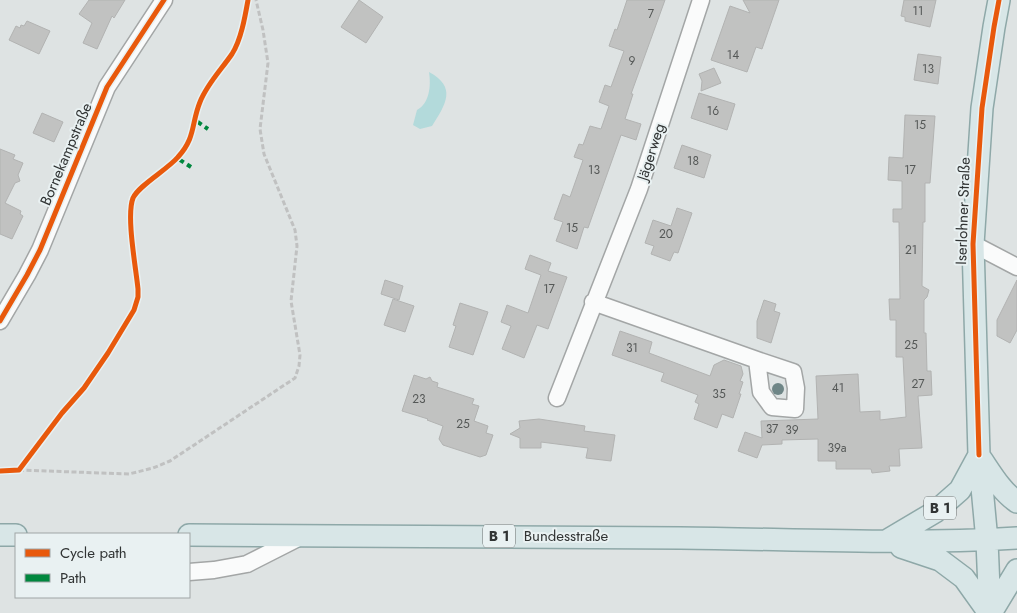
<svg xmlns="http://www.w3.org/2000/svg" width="1017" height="613" font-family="Jost,sans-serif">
	<rect width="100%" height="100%" fill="#dee3e3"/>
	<path fill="#b3dadb" d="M429,72c28,15 17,32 3,54l-12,3 -7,-4 4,-15c13,-7 14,-25 12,-38z"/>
	<path fill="#c1c2c1" stroke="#b2b3b2" d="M89,0h36l-11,18 -2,-2 -15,33 -14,-6 9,-20 -13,-9z
		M359,0l24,17 -17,26 -25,-16z
		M627,0h38l-34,94h2l-8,25 16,5 -5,16 -15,-5 -33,93 -4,-1 -7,22 -21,-8 7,-19 -9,-3 9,-25 7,3 13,-37 -9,-3 5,-13 4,1 7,-19 11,3 8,-23 -10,-4 6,-17 6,2 13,-36 -15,-5 6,-17 2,1z
		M743,0h36l-17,49 -6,-2 -9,25 -36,-12 19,-54 20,7z
		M904,0h32l-6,27 -25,-6v-4l-4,-1z
		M27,21l23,10 -11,23 -30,-14 7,-14 4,2 1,-3 3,1z
		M918,54l23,3 -3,27 -24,-4z
		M714,68l7,15 -20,8 1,-10 -3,-7z
		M699,93l36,11 -8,26 -36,-12z
		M42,113l21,9 -9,20 -21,-9z
		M905,115l30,1 -5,67h-5v39h-2l-1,64 7,4 -2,7 -3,3v33h2l1,38h4l1,24 -14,1 4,52 -23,1 1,17h-11l1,5 -18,2 -1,-4h-35v-8h-18v-22l-36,1v4l-20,1 -5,13 -19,-7 7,-19 17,6 -1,-17 57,-2 -2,-43 42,-2 2,38 20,-1v9l26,-3 -3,-60h-7v-37h-6l-1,-21h11l-1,-77h-6v-13h9v-28l-14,-1 1,-23 14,1z
		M682,145l29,10 -7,23 -30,-10z
		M0,149l15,6 -2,4 10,4 -5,12 2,6 -5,2 -10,20 16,8 -1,3 3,2 -11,23 -12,-5z
		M677,208l15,5 -14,40 -4,-1 -4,9 -19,-7 3,-8 -9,-3 8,-23 18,6z
		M530,255l21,8 -3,8 19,6 -19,52 -11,-4 -13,33 -22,-9 9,-23 -10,-4 6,-17 21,8 13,-38 -16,-6z
		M385,280l18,6 -4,14 -18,-6z
		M1017,280v50l-7,13 -13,-7v-16z
		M393,299l21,7 -9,26 -21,-7z
		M764,300l12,4 -2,7 6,2 -9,30 -14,-5v-17z
		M460,303l28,9 -15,43 -24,-8 7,-21 -3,-1z
		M620,331l32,11 -3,11 61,23 4,-11 10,-5 17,6 2,8 -3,7 3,1 -4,12h2l-8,24 -11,-4 -5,14 -23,-9 5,-15 -4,-2 3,-7 -37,-14 3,-8 -52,-18z
		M414,375l12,4 4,-2 2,4 6,2 -1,4 37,12 -2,5 7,2 -5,15 14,5 -2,7 7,2 -7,20 -6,2 -37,-12 -4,-6 4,-13 -16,-6 1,-1 -26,-8z
		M539,419l46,7 -1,5 31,4 -4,26 -25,-3 2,-10 -47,-6v6h-21v-10l-10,-4 10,-6 -1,-7z"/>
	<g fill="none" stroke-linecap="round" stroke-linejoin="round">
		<defs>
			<path id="minor" d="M973,244l44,23
				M593,302l164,58 4,32 11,15 23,2 1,-21 -3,-16 -36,-12
				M0,321l27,-46 13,-25 67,-163 57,-87
				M557,398l82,-209 62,-189
				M189,572l25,-2 33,-6 55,-28"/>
			<path id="major" d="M980,457c11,16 21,34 37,45
				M0,535h16
				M189,535c163,0 327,1 491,3 112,1 225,7 337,0
				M886,541l49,-29 25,-22 19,-35
				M901,547l39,13 24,18 25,35
				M990,613l-3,-72 -8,-86 -6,-211 9,-136 12,-81 5,-27
				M991,613l26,-43"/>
		</defs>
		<use href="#minor" stroke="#a3a6a6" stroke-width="19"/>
		<use href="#major" stroke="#8ea8a8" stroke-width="24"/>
		<path stroke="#c0c1c1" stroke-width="3" stroke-dasharray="5 2.5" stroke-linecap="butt" d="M19,470l110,4 24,-6 17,-7 125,-83 4,-12 1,-11 -9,-54 6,-55 -2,-16 -31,-76 -4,-25 8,-66 -5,-33 -7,-30"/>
		<use href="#minor" stroke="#fafbfb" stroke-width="16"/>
		<use href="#major" stroke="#d8e6e7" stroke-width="21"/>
		<path stroke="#00873e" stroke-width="4" stroke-dasharray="8 4" stroke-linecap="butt" d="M195,120l13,9
			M177,158l14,9"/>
		<defs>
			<path id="cycleway" d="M0,321l27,-46 13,-25 67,-163 57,-87
				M979,455l-6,-211 9,-136 12,-81 5,-27
				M0,471l19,-1 43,-57 22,-25 24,-35 26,-43 4,-13v-8c-2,-21 -12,-73 -5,-91 6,-13 34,-28 45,-41 18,-20 13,-33 22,-55 7,-18 21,-32 32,-48 9,-14 13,-37 16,-54"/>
		</defs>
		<use href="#cycleway" stroke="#e9f1f2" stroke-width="8"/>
		<use href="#cycleway" stroke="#e8590c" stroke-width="5"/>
	</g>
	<circle fill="#6f8687" cx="778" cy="389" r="6"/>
	<g text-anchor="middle" stroke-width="4" stroke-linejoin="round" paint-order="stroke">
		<g font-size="12" fill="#555857">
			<text x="918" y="15">11</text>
			<text x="651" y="18">7</text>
			<text x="733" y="59">14</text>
			<text x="632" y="65">9</text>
			<text x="928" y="73">13</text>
			<text x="713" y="115">16</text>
			<text x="920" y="129">15</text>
			<text x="693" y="165">18</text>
			<text x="594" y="174">13</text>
			<text x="910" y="174">17</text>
			<text x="572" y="232">15</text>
			<text x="666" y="238">20</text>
			<text x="911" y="254">21</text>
			<text x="549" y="293">17</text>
			<text x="911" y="349">25</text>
			<text x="632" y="352">31</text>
			<text x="918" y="388">27</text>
			<text x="838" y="392">41</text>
			<text x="719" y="398">35</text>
			<text x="419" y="403">23</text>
			<text x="463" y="428">25</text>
			<text x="772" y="433">37</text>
			<text x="792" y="434">39</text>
			<text x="837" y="452">39a</text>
		</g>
		<g fill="#e9f1f2" stroke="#686d6d" stroke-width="1">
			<rect x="924" y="496.5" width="32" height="23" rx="4"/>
			<rect x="483" y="524.5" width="32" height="23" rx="4"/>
		</g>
		<g font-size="14" font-weight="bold" fill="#313434">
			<text x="940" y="513">B 1</text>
			<text x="499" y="541">B 1</text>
		</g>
		<g font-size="15" fill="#313434" stroke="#e9f1f2">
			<text transform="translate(651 152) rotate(-72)" y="5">Jägerweg</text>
			<text transform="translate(66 154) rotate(-67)" y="5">Bornekampstraße</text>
			<text transform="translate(963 211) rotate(-88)" y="5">Iserlohner Straße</text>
			<text x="566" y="541">Bundesstraße</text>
		</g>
	</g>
	<rect x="15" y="533" width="175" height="65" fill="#e9f1f2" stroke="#9fa5a6"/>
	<rect x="25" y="549" width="25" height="8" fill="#e8590c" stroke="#9fa5a6"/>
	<text x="60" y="558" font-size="15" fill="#313434">Cycle path</text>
	<rect x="25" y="574" width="25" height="8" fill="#00873e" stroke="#9fa5a6"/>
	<text x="60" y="583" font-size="15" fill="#313434">Path</text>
</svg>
